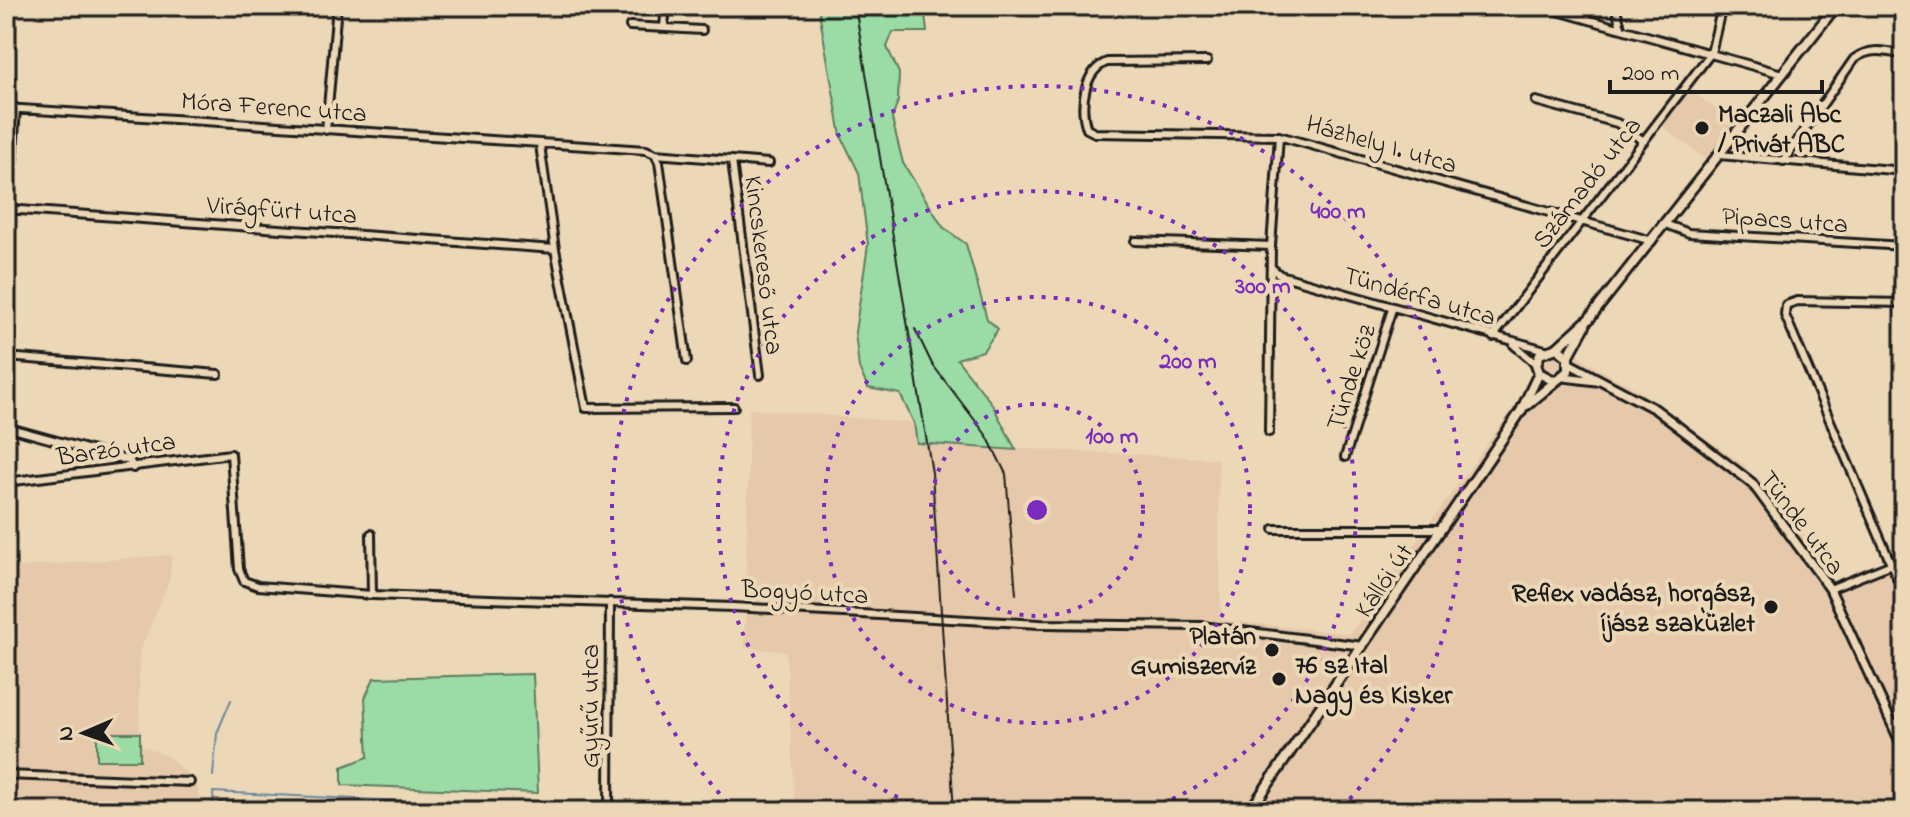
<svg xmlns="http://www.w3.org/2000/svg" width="1910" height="817" font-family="'Indie Flower',sans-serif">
	<rect width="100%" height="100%" fill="#ecd8b6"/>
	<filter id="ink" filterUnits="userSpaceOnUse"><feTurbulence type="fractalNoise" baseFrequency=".0125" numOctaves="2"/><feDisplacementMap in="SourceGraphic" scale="16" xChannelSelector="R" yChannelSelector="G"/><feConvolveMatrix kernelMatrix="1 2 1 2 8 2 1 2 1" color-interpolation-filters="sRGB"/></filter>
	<g filter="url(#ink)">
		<path fill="#e6c8aa" d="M1688,88l48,36 -29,36 -47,-35z
			M1562,340l25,22 52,29 105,74 62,71 27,45 51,-19 20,52v197h-1134l25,-3 -9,-156 -41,-5 4,-238 165,14 3,20 301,16 3,161 129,14z
			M171,555l-1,24 -31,74 1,92 27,11 31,28 1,27h-193v-243z"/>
		<path fill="#9bdca6" stroke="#5c7c61" stroke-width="2" d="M818,6h106l3,26h-34l-6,15 12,26 -1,28 -6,18 11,44 40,64 23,17 21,75 11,10 -15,22 -26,8 35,45 24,46 -99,-7 -3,-20 -14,-29 -32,-6 -9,-20 -4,-36 13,-87 -9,-72 -18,-37z
			M533,674l5,119 -196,-8v-18l26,-10 -3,-59 9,-20z
			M97,733h43v27h-43z
			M219,802l227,9h-227z"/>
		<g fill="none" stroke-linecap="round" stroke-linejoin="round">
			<path stroke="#6a88a2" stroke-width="2" d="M213,776l4,-43 14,-33
				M214,811l-1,-19 387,19"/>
			<defs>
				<path id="minor" d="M1540,6l242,68
					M1615,6l6,21
					M630,26l72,4
					M664,27l2,-21
					M1207,61l-100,1c-23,9 -28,44 -20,67l8,4 184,3 373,105
					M1536,101l81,22 27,18
					M6,108l640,42 9,4 4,8 28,199
					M326,130l11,-124
					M540,145l15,104 31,159 148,-1
					M655,154l114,9
					M1719,155l185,16
					M732,161l28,214
					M1783,161l71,-102c16,-12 31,-8 50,-4
					M6,209l549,40
					M1665,224l24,9 215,13
					M1135,241l136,5
					M6,259l10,-151
					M1273,269l7,6 265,75
					M1898,302l6,-12
					M1904,303l-107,-2 -11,4 -1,10 119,279
					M1493,337l218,-284 11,-47
					M1514,345l22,19
					M6,357l212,17
					M6,427l124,34 3,7
					M1269,432l2,-186 8,-110
					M1345,457l47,-148
					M6,482l225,-28 8,115 5,12 14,5 114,9 361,12 307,17 162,2 161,20
					M1274,529h167
					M371,534l1,61
					M1830,589l74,-30
					M1892,723h12
					M6,775l184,7
					M609,811l1,-209"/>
				<path id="tertiary" d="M1570,364l85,45 97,74 78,106 74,161
					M1564,377l32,4"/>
				<path id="secondary" d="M1568,357l17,-31
					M1554,381l-15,-8 -3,-9 4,-10 17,-6 32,-29 247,-313
					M1527,405l41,-34v-14l-11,-9
					M1250,811l271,-400 18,-38"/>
			</defs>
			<use href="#minor" stroke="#1c1c1c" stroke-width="12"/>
			<use href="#tertiary" stroke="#1c1c1c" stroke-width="13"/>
			<use href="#secondary" stroke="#1c1c1c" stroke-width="14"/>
			<use href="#minor" stroke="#ecd8b6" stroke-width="6"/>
			<use href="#tertiary" stroke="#ecd8b6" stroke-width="7"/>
			<use href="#secondary" stroke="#ecd8b6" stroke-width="8"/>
			<path stroke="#1c1c1c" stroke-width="2" d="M855,6l77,467 22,338
				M915,329l17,35 55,72 19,38 10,120"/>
		</g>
	</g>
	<g fill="none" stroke="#7b2cbf" stroke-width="4" stroke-dasharray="4 8">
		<circle cx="1037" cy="510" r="106"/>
		<circle cx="1037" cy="510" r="213"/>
		<path d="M931 811A319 319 0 1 1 1143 811"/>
		<path d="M736 811A425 425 0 1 1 1338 811"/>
	</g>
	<g fill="#1c1c1c" stroke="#ecd8b6" stroke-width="3">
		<circle cx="1702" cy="128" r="8"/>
		<circle cx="1771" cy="607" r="8"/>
		<circle cx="1272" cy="650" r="8"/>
		<circle cx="1279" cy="679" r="8"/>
	</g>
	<g text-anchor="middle" stroke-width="8" stroke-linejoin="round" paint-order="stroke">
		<g font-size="26" fill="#1c1c1c" stroke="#ecd8b6">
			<text transform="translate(274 106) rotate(4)" y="9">Móra Ferenc utca</text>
			<text transform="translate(1382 143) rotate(16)" y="9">Házhely I. utca</text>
			<text transform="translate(1586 182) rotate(-52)" y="9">Számadó utca</text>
			<text transform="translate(282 209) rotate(4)" y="9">Virágfürt utca</text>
			<text transform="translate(1785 219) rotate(4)" y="9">Pipacs utca</text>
			<text transform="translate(765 265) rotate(83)" y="9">Kincskereső utca</text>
			<text transform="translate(1420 295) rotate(16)" y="9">Tündérfa utca</text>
			<text transform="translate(1350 377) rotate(-72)" y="9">Tünde köz</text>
			<text transform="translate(116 448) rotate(-8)" y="9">Barzó utca</text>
			<text transform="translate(1803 522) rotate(53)" y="9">Tünde utca</text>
			<text transform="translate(1383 580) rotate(-56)" y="9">Kállói út</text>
			<text transform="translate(805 591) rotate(3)" y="9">Bogyó utca</text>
			<text transform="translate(589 706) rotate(-90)" y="9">Gyűrű utca</text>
		</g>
		<g font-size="26" font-weight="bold" fill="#1c1c1c" stroke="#ecd8b6" text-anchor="start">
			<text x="1718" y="122">Maczali Abc<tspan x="1718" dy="30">/ Privát ABC</tspan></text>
			<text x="1755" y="601" text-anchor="end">Reflex vadász, horgász,<tspan x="1755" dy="30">íjász szaküzlet</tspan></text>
			<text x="1256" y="644" text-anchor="end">Platán<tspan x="1256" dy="30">Gumiszervíz</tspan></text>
			<text x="1295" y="673">76 sz Ital<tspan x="1295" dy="30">Nagy és Kisker</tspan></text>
		</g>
	</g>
	<circle cx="1037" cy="510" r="12" fill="#7b2cbf" stroke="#ecd8b6" stroke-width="4"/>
	<g font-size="24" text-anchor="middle" font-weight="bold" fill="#7b2cbf" stroke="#ecd8b6" stroke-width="8" stroke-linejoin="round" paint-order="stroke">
		<text x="1338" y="218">400 m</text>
		<text x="1263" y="293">300 m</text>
		<text x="1188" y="368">200 m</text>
		<text x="1112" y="443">100 m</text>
	</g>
	<rect width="1910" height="817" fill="none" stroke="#ecd8b6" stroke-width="32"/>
	<rect x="16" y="16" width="1878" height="785" fill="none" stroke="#1c1c1c" stroke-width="3" filter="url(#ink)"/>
	<g transform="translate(84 733) rotate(268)" stroke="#ecd8b6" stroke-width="6" paint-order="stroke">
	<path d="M0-6L14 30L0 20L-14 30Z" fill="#1c1c1c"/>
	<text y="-12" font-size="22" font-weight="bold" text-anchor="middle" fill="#1c1c1c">N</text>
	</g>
	<path d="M1610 80v12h212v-12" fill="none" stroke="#1c1c1c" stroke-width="4"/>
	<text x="1622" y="80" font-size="24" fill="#1c1c1c" stroke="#ecd8b6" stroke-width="6" paint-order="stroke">200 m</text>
</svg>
